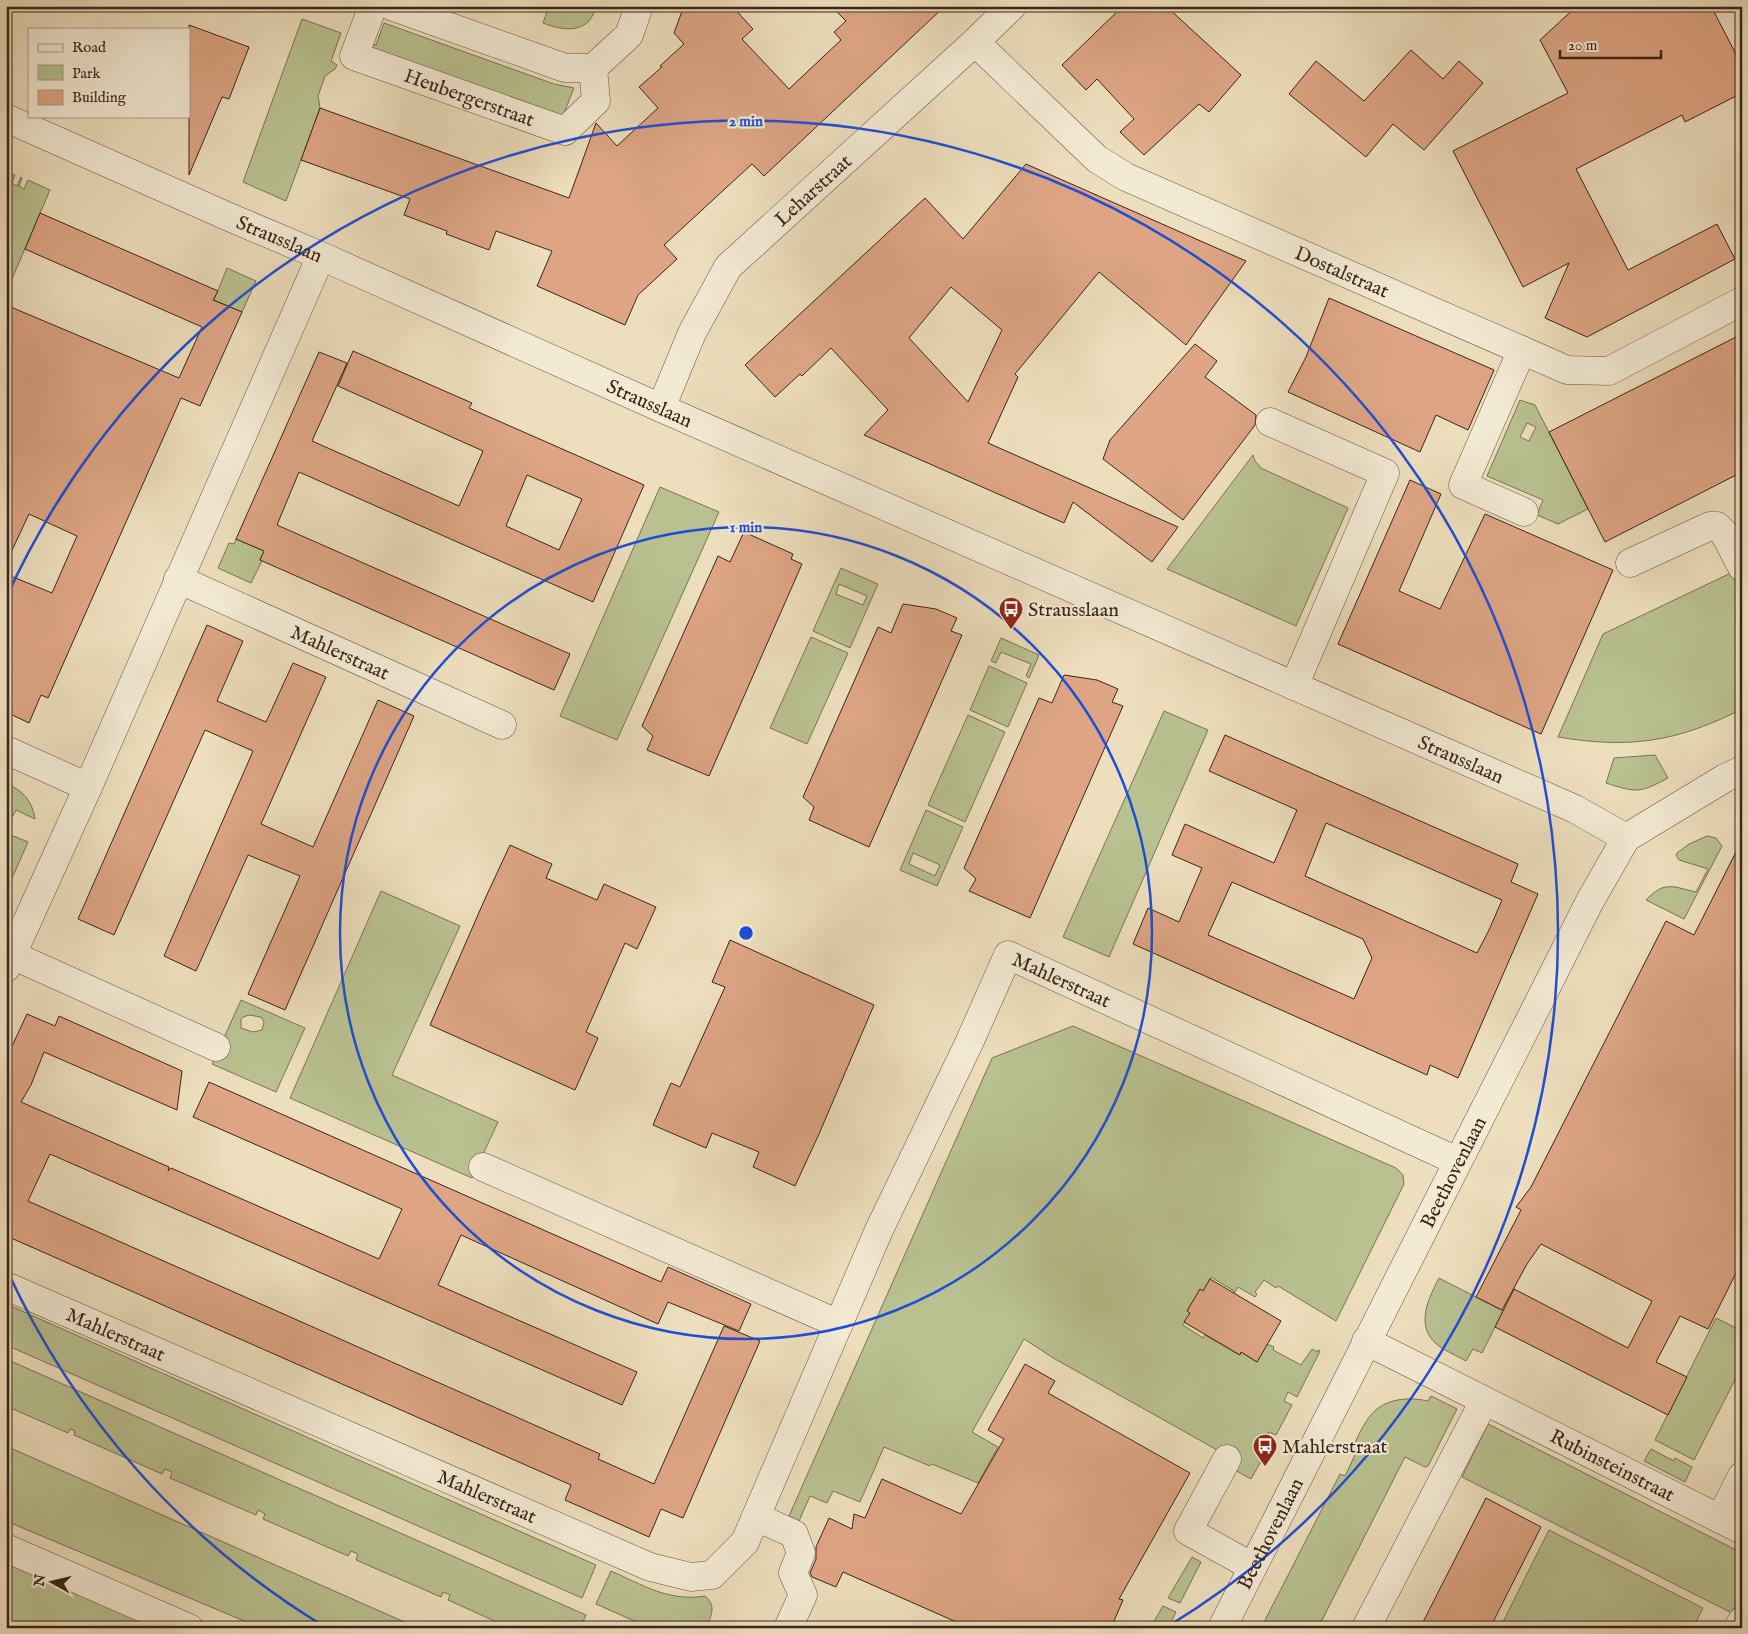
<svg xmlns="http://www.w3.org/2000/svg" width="1748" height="1634" font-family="'IM FELL English',serif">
	<rect width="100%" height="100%" fill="#eddebd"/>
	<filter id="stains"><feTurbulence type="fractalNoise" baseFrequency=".004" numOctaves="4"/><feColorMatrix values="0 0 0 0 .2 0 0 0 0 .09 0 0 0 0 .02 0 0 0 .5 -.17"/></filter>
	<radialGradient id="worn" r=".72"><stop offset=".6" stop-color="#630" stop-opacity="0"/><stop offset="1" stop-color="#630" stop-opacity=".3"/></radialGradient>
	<path fill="#b9c190" stroke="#7a7355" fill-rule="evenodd" d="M549,6h37l9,4c-8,24 -32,21 -52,13z
		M302,19l39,14 -10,28 6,4 -2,4 -10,7 -7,20 2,12 -34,93 -43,-19z
		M384,23l170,61 20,4 -12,30 -190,-70 1,-4 3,1z
		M6,171l9,4 -3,8 5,3 4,-9 1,1 -3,8 5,3 4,-9 22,10 -44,103z
		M227,268l29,13 -14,31 -28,-12z
		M1520,400l15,5 53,104 -30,15 -21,-9 6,-15 -56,-24zM1527,423l9,4 -7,14 -9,-4z
		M1253,455l2,6 6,7 87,40 -52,118 -129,-57z
		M660,487l59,25 -102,228 -57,-24z
		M236,539l28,12 -4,9 2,1 -11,22 -33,-15 11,-25 5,1z
		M841,568l37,16 -28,64 -37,-17zM839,584l28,12 -4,9 -27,-11z
		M1735,571l7,14v124c-65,33 -112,40 -184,28l45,-103z
		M811,637l37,16 -41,91 -37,-16z
		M1001,638l38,17 -10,23 -3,-2 5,-12 -30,-12 -5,11 -5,-2z
		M989,666l38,17 -19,44 -38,-17z
		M1164,711l44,19 -99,227 -46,-20z
		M968,715l37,17 -40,90 -37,-17z
		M1655,755l13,23c-28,15 -31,15 -62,5l8,-25z
		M6,783c17,8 26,17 29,36l-19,-9 -10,19z
		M926,810l37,17 -26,59 -37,-16zM913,853l27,12 -5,11 -26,-12z
		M6,833l22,9 -22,50z
		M1707,836l9,2 6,8 -38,73 -38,-19c19,-20 27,-13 50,-8l12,-23 -29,-9 -3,-5 1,-2 12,-9z
		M381,891l79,35 -68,149 106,47 -26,56 -182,-80z
		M241,1000l64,28 -29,64 -64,-28zM249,1015l12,2 3,5 -2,8 -9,2 -12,-4v-9l2,-2z
		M1073,1026l323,142 7,7 1,9 -2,4 -66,133 -58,-35 -2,2 -12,-8 -9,12 2,2 -2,3 -17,-10 -5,8 1,-4 -23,-14 -8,14 -3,-2 -13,22 3,2 -7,12 20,13 2,-3 34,20 2,-3 16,10 10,-18 7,3 -1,3 28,15 11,-16 5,3 1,-2 2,1 -23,46 -9,-5 -4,9 8,4 -16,30 -7,-3 -12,20 7,4 -13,23 -20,-11 4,-8 -180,-101 -31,-20 -52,93 26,15 -20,36 -46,-19 -2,2 -46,-19 -24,55 -27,-11 -6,12 -17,-7 -11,25 -10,-5 203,-458z
		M1439,1278l64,33 -21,42 -9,-4 -7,12c-7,-4 -14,-7 -21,-11 -32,-18 -19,-47 -6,-72z
		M6,1304l590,261 -14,33 -576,-253z
		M1716,1318l26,13v35l-48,94 -39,-20z
		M6,1359l580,256 -6,13h-70l-62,-28 2,-5 -7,-3 -2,5 -85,-37 2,-6 -7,-3 -3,5 -85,-37 2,-5 -7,-4 -2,5 -86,-37 2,-6 -7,-3 -3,5 -88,-39 1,-4 -5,-2 -2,4 -62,-27z
		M1431,1396l26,13 -29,57 -3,1 -20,-10 -87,171h-57l79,-154 5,2 11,-23 -4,-3c4,-9 8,-20 14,-28 13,-23 39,-26 62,-21z
		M1488,1424l254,129v40l-10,20 -270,-136z
		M6,1446l412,182h-157l-255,-107z
		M1651,1449l23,12 1,-3 17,9 -7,15 -41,-21z
		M1549,1530l154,78 -10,20h-193z
		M1192,1557l9,5 -21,41 -12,-5z
		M6,1561l161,67h-161z
		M611,1571c32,14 58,31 94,25 12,10 6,20 1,32h-56l-54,-24z
		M1163,1606l13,6 -8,16h-18z"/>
	<path fill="#dda584" stroke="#3b251a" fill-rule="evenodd" d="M684,6h48l21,23 -11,10 47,50 52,-49 -7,-8 12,-11 -15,-15h114l-181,170 -12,-12 -88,81 13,14 -39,36 -13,30 -88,-39 15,-35 -56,-20 -7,19 -43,-16 1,-3 -43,-16 6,-16 -109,-39 19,-52 249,90 27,-75 21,23 41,-38 -19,-21 23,-20 -2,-1 24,-22 -10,-11z
		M1123,6h43l75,69 -32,37 -10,-8 -55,51 -24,-23 14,-13 -37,-40 -11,11 -24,-25z
		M1577,6h134l31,60v27l-57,29 -3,-7 -106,54 52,101 89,-46 18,35 -148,78 -42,-19 24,-55 -46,24 -70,-136 115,-58 -28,-53z
		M189,25l60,22 -20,52 -7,-2 -33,78z
		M1411,50l32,29 16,-18 24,22 -59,67 -31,-26 -27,33 -77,-63 27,-33 48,40z
		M1026,164l220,97 -60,84 -87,-73 -84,102 3,3 -30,66 190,84 -26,35 -79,-60 -9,21 -200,-88 24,-25 -57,-62 -29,28 -2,-2 -25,23 -30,-32 180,-167 38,41zM951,287l51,43 -34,72 -59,-64z
		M40,213l178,78 -5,9 29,12 -42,94 -19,-8 -133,300 -7,-3 -12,28 -23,-11v-138l46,19 25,-57 -48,-22 -23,49v-258l173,73 23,-51 -177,-78z
		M1329,298l165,72 -26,60 -32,-15 -16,37 -132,-60 18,-35z
		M1742,334v138l-137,70 -56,-110z
		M1195,344l22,17 -12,16 51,38 -1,10 -72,95 -80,-61 7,-19z
		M353,351l119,52 -3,5 175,77 -51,117 -294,-130 -22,53 293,129 -16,36 -294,-130 4,-9 -28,-12 83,-187 28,11 -35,78 147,65 24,-55 -145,-65zM527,475l55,24 -23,51 -53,-24z
		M1410,480l31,14 -42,97 41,18 45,-95 128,56 -72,164 -203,-90z
		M744,532l49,22 -2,5 11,5 -93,212 -62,-26 6,-14 -11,-10 76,-170 12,6z
		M903,604l33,5 21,9 -6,13 11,4 -93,212 -60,-27 5,-13 -11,-10 75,-170 13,6z
		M207,625l36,16 -26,60 49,21 27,-59 33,14 -65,147 52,23 65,-147 36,16 -129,294 -37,-16 52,-118 -52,-21 -52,116 -32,-15 89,-205 -48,-21 -91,205 -36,-16z
		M1064,675l33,5 21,9 -6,13 11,4 -93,212 -61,-27 7,-12 -12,-11 75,-170 13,5z
		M1225,735l293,129 -7,18 27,12 -80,184 -28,-13 -3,10 -294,-131 15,-36 31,14 23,-54 -30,-13 13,-31 89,39 23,-53 -88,-39zM1326,823l176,77 -13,30 -12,23 -172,-77zM1232,882l131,57 9,19 -18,41 -146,-64z
		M1742,840v421l-34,68 -28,-13 -24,46 31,15 -19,38 -173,-88 19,-38 114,59 24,-47 -111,-57 -14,20 -25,46 -26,-13 45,-87 -5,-3 15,-20 135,-266 28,14z
		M510,845l42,19 -6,14 51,22 7,-16 52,23 -19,42 -12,-6 -39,89 12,6 -23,52 -145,-65 54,-124z
		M730,940l144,65 -55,129 -24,52 -42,-19 6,-15 -47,-19 -6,15 -53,-23 18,-42 9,4 45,-100 -13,-5z
		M27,1014l28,12 4,-10 123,55 -5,39 -133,-58 -13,33 -10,17 148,65 -1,4 3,-3 208,91 23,-50 -209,-92 16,-35 452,200 7,-15 83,37 -12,27 -71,-29 -10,22 -197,-89 -23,50 199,87 -15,33 -572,-251 -22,47 572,253 -2,5 56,25 70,-158 36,15 -77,177 -22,-9 -12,28 -84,-37 6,-15 -560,-247 -5,10v-189z
		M1210,1279l71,42 -24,41 -16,-10 -1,3 -56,-33 6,-9 -3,-2 13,-22 3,2z
		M1025,1364l30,17 -7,12 142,80 -71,126 4,1 -12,28h-141l-127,-56 -7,15 -24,-10 -2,-4 6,-14v-12l13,-29 23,11 2,-15 11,4 17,-39 79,35 43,-75 -16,-9z
		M1486,1498l55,29 -51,101h-70z"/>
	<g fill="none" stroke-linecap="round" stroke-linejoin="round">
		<defs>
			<g id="minor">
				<path id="s1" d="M373,6l-19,50 211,75 31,-30 -3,-33"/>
				<path d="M391,6l174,62h28l36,-33 10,-29"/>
				<path id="s2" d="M975,42l122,117 29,18 441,193 42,1 133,-70"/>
				<path id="s3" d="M6,118l223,99 92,39 340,152 914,401 51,29"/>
				<path d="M1522,350l-59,135 61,27"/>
				<path id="s4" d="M661,408l31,-75 36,-66 247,-225 37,-36"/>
				<path d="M1270,422l115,51 -91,213"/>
				<path d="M1630,563l80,-37h7l7,7 18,34"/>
				<path id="s5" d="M178,579l324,146"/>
				<path d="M6,750l82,37"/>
				<path d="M12,955l204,92"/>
				<path d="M6,968l82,-181 233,-531"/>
				<path d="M483,1167l356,157"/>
				<path id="s6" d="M6,1286l644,281 41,10 21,-2 33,-33 134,-312 90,-187 39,-88 449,206"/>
				<path id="s7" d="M1366,1341l376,189"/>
				<path d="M1227,1459l-39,72 65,36"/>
				<path d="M756,1517l38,17 7,19 -8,20 10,22 -15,33"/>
				<path d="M1720,1519l22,-43"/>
				<path d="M6,1548l183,80"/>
				<path id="s8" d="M1222,1628l368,-727 36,-63 99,-60 17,-8"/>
				<path d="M1366,1628l118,-227"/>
				<path d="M1738,1628l4,-7"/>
			</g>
		</defs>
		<use href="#minor" stroke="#685343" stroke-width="29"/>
		<use href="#minor" stroke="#f3ead4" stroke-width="28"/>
	</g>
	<g fill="none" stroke="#1d4ed8" stroke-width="2.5">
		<circle cx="746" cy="933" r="406"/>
		<path d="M322 1625A812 812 0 0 1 7 1270M7 596A812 812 0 1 1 1170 1625"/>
	</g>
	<defs>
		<symbol id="bus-pin" viewBox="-11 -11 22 30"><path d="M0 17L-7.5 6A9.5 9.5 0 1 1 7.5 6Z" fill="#8f2418" stroke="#f3ead4"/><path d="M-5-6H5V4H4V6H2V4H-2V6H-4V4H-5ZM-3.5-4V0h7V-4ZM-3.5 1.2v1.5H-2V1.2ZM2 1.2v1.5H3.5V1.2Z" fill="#fff"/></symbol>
	</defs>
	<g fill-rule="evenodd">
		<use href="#bus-pin" x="997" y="595" width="28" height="38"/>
		<use href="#bus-pin" x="1251" y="1432" width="28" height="38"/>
	</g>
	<g text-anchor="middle" stroke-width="4.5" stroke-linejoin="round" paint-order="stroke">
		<g font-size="20" fill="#3b251a" stroke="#f3ead4">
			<text dy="7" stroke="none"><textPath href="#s1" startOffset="176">Heubergerstraat</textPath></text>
			<text dy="7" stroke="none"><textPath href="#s4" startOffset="271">Leharstraat</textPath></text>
			<text dy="7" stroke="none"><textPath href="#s3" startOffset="299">Strausslaan</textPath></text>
			<text dy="7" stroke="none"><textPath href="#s2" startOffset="439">Dostalstraat</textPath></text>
			<text dy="7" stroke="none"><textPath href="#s3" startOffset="704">Strausslaan</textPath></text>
			<text dy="7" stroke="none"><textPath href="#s5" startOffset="178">Mahlerstraat</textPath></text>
			<text dy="7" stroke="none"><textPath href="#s3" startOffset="1590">Strausslaan</textPath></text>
			<text dy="7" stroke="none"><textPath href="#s6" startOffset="1515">Mahlerstraat</textPath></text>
			<text dy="7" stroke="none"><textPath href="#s8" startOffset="511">Beethovenlaan</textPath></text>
			<text dy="7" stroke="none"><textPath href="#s6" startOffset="120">Mahlerstraat</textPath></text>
			<text dy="7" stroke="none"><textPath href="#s7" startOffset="276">Rubinsteinstraat</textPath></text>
			<text dy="7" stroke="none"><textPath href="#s6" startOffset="525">Mahlerstraat</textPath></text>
			<text dy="7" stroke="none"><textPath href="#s8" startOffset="106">Beethovenlaan</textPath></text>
		</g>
		<g font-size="20" fill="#3b251a" stroke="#f3ead4" text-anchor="start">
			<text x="1028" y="616">Strausslaan</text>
			<text x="1282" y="1453">Mahlerstraat</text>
		</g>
	</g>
	<circle cx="746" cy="933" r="8" fill="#1d4ed8" stroke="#f3ead4" stroke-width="2.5"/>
	<g font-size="15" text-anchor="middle" font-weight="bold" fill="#1d4ed8" stroke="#f3ead4" stroke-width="4.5" stroke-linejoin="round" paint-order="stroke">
		<text x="746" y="126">2 min</text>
		<text x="746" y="532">1 min</text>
	</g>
	<rect width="1748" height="1634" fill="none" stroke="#eddebd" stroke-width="25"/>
	<rect x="8" y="8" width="1733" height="1619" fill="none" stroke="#3b251a" stroke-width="2.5"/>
	<rect x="12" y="12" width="1723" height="1609" fill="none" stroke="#3b251a"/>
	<rect x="28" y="28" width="162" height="90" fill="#f3ead4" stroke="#a99b8a"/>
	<rect x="38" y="44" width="25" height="8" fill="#f3ead4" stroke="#a99b8a"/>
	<text x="72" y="52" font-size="15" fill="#3b251a">Road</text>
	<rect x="38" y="65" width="25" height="15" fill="#b9c190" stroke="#a99b8a"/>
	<text x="72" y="78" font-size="15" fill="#3b251a">Park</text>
	<rect x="38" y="90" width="25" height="15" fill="#dda584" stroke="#a99b8a"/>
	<text x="72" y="102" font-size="15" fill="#3b251a">Building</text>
	<g transform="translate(52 1582) rotate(278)" stroke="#f3ead4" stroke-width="4" paint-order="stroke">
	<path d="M0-4L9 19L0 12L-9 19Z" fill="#3b251a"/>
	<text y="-8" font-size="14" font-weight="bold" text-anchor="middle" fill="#3b251a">N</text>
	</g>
	<path d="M1560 50v8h101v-8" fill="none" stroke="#3b251a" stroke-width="2.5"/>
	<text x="1568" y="50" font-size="15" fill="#3b251a" stroke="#f3ead4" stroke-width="4" paint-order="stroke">20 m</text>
	<rect width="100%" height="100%" filter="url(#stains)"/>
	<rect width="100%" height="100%" fill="url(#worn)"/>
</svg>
